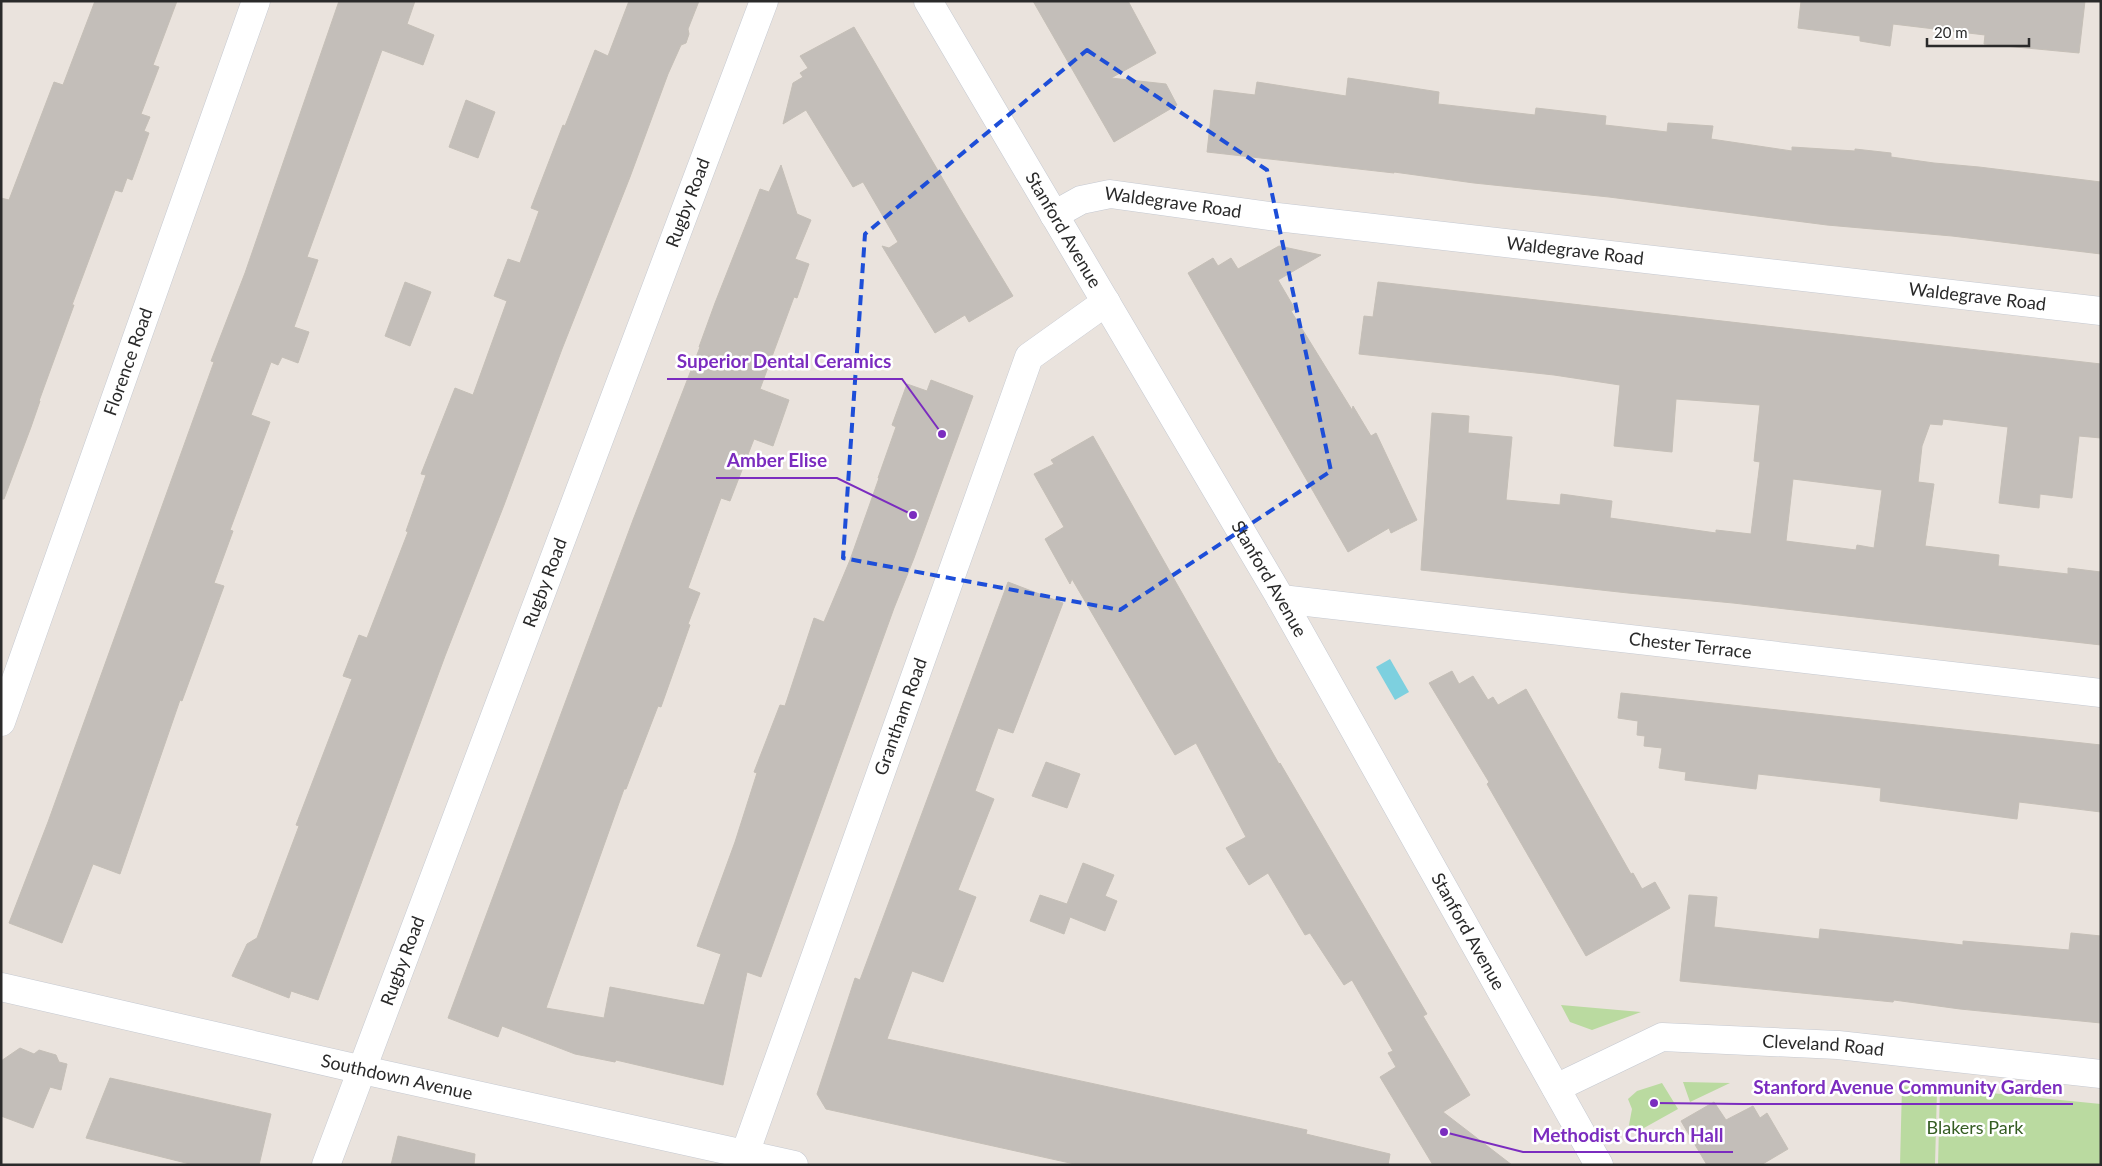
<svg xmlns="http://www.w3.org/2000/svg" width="2102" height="1166" font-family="Lato,sans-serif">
	<rect width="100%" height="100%" fill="#eae3dd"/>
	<path fill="#badaa0" d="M1561,1005l80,7 -49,18 -22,-8z
		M1683,1082l47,1 -40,19z
		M1662,1083l16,26 -43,24 -6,-8 3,-16 -4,-10 9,-8z
		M1902,1086l35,4 -2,75h-35z
		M1940,1088l161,16v61h-163z"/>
	<path fill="#7dd0df" d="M1390,659l19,33 -14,8 -19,-33z"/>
	<path fill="#c3beb9" stroke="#c5bfb7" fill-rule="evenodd" d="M95,1h82l-24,64 6,2 -18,47 9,3 -6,14 5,2 -17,47 -5,-2 -5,14 -7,-2 -43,115h2l-35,96h1l-9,26 -27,72h-3v-301l8,2 45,-118 9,3z
		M339,1h76l-8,23 27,11 -11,30 -41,-15 -75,207 11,3 -24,67 15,5 -11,31 -16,-6 -4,8 -7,-3 -20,53 19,7 -40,108 3,1 -19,52 10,3 -42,115 -2,-1 -60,174 -27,-10 -31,79 -53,-20 39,-101 166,-460 -3,-1 34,-88z
		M629,1h70l-11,28 1,5 -3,9 -5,2 -13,29 -38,103 -68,172 -58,156 -59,151 -127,344 -27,-9 -2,7 -57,-22 15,-32 10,-6 42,-112 -3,-1 56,-146 -9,-3 16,-41 8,3 41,-106 -2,-1 20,-56 -5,-1 34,-86 18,7 34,-94 -13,-5 14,-37 12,4 19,-52 -8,-3 32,-83 2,1 30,-76 13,6z
		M1033,1h95l28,52 -45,25 55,6 11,21 -63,37z
		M1801,1h284l-6,52 -95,-9 1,-9 -92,-11 -3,22 -30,-5v-5l-62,-8z
		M854,27l107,183 52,86 -44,26 -4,-7 -30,18 -53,-87 7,2 9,-6 -35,-60 -10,5 -47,-77 -23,14 10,-41 10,-6 -3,-4 8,-5 -8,-12z
		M1348,78l91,14 -1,12 97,11 1,-7 70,8 -1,9 62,7 1,-9 45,3 -2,13 81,12v-4l63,4v-2l36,4v4l43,6 45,4 122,15v72l-149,-18 -125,-11 -218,-28 -135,-14 -80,-11v1l-187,-21 7,-62 41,5 2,-13 89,14z
		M466,100l29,12 -17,46 -29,-11z
		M781,165l16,49 14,6 -16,39 14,5 -12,34 -3,-1 -34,92 29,11 -16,46 -19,-7 -24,62 -9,-3 -33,90 12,5 -12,31 2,1 -29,82 -3,-1 -32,83h-2l-78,219 58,10 6,-31 94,18 17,-51 -24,-8 38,-104 22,-69 -3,-1 26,-67 5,1 29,-88 10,4 26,-62 29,-82h-1l18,-51 -4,-2 15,-41 20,7 4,-11 42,16 -59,162 -20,50 -133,369 -14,-5 -24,113 -107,-25 -1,2 -40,-8 -73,-28 -4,11 -50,-19 185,-498 67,-173h-1l16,-44 45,-114 9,3z
		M1279,246l42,9 -43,25 17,29 -4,2 61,99 1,-4 18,30 5,-3 41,87 -26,13 -2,-5 -41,24 -160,-279 25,-15 5,8 13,-8 7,11z
		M405,282l26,10 -21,54 -25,-10z
		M1378,282l723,82v74l-22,-2 -7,62 -32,-4 -1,14 -40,-5 9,-76 -65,-8 -1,6 -12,-1 -8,22 -4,36 16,2 -9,62 74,9 -1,11 70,8v-6l33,4v73l-368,-42 -105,-10 -207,-23 11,-157 37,3 -1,17 44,4 -6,63 54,5 1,-11 51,7 -2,17 106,15v-3l35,4 9,-72 -6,-1 6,-56 -84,-6 -4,53 -58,-6 6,-61 -66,-10 -195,-21 5,-38 9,1zM1793,479l89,11 -8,58 -17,-3 -1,5 -70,-9z
		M1093,436l186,328 1,-1 147,251 -4,2 47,79 -27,17 69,53h-79l-53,-88 16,-10 -8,-14 5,-2 -41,-71 -8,5 -34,-52 -5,2 -37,-62 -19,12 -23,-37 20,-11 -50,-94 -21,12 -103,-176 -2,5 -25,-45 19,-12 -30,-53 20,-10 -3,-4z
		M1008,582l55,21 -50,130 -15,-5 -23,63 19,8 -36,91 18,7 -33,85 -31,-11 -25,68 420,91 -1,4 84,20 -2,11h-309l-253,-56 -9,-15 38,-116 5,2z
		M1452,671l7,13 14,-8 15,24 5,-3 5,8 28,-16 105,185 2,-1 9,16 13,-7 15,26 -84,48 -99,-172 2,-2 -60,-99z
		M1621,693l480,52v67l-82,-10 -2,17 -137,-18 1,-13 -34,-4 -89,-10 -2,15 -71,-9 1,-8 -27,-4 3,-20 -18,-2 1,-10 -8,-1 1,-14 -20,-3z
		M1046,762l34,12 -13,34 -35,-12z
		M1083,863l31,12 -9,21 12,5 -12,30 -35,-14 -6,17 -34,-13 10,-26 27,9z
		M1689,895l28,2 -3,30 105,12 1,-10 143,16v-4l106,9 2,-17 30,3v87l-141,-14 -66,-9 -1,2 -213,-21z
		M20,1048l14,6 5,-4 17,5 3,7 8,2 -6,26 -11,-3 -17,41 -32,-12v-55z
		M110,1078l161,36 -12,51h-65l-108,-27z
		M1714,1102l12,18 27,-14 7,12 7,-5 21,36 -27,16h-54l-26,-44z
		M398,1136l77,18 -1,11h-83z"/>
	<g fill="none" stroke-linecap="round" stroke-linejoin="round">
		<defs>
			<g id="minor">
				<path id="s1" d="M1054,215l27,-15 29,-6 167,23 824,94"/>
				<path id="s2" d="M1281,599l820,94"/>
				<path id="s3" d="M1,722l255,-721"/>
				<path id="s4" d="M1,987l362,83 431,95"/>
				<path id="s5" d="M1556,1088l106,-51 176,8 263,29"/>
				<path id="s6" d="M326,1165l438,-1164"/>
				<path id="s7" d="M741,1165l288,-808 77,-55"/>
			</g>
			<g id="tertiary">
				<path id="s8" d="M928,1l353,598 318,566"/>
			</g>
		</defs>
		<use href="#minor" stroke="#c5c9d1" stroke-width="29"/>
		<use href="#tertiary" stroke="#c5c9d1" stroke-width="29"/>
		<use href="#minor" stroke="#fff" stroke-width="28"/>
		<use href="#tertiary" stroke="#fff" stroke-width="28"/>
	</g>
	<path fill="none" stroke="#1d4ed8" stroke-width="4" stroke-dasharray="10 6" stroke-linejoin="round" d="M1087,50l180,120 64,301 -211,139 -277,-52 22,-324z"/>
	<g text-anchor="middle" stroke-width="5" stroke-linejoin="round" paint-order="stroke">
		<g font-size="18" fill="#2a2a2a" stroke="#fff">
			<text dy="6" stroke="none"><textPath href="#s6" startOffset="1028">Rugby Road</textPath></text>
			<text dy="6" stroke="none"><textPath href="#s1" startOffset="124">Waldegrave Road</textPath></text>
			<text dy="6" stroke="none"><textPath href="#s8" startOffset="266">Stanford Avenue</textPath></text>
			<text dy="6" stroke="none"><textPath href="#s1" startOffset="529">Waldegrave Road</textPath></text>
			<text dy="6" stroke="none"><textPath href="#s1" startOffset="934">Waldegrave Road</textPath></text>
			<text dy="6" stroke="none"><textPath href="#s3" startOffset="382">Florence Road</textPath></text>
			<text dy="6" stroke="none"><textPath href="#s8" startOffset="671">Stanford Avenue</textPath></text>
			<text dy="6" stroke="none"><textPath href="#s6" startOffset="622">Rugby Road</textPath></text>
			<text dy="6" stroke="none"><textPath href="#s2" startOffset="412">Chester Terrace</textPath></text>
			<text dy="6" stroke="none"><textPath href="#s7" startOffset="476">Grantham Road</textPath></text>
			<text dy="6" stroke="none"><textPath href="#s8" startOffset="1076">Stanford Avenue</textPath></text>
			<text dy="6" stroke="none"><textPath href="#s6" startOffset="218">Rugby Road</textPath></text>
			<text dy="6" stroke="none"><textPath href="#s5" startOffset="279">Cleveland Road</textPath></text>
			<text dy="6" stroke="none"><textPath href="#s4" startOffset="406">Southdown Avenue</textPath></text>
		</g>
		<g font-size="18" fill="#355d23" stroke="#fff">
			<text x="1975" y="1134">Blakers Park</text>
		</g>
	</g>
	<path fill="none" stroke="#7b2cbf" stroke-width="2" d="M942 434L902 379H667M913 515L837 478H716M1654 1103L1743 1104H2073M1444 1132L1523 1152H1733"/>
	<g fill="#7b2cbf" stroke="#fff" stroke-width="2">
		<circle cx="942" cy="434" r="5"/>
		<circle cx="913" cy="515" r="5"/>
		<circle cx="1654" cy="1103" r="5"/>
		<circle cx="1444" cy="1132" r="5"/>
	</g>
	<g font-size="19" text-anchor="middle" font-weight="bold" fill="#7b2cbf" stroke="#fff" stroke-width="5" stroke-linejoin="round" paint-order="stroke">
		<text x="784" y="368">Superior Dental Ceramics</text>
		<text x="777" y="467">Amber Elise</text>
		<text x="1908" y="1094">Stanford Avenue Community Garden</text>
		<text x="1628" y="1142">Methodist Church Hall</text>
	</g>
	<rect width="2102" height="1166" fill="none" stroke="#2a2a2a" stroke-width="5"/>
	<path d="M1927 38v8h102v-8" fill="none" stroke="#2a2a2a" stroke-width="2.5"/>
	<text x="1934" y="38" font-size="15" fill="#2a2a2a" stroke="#ffffff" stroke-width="4" paint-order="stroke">20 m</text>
</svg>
